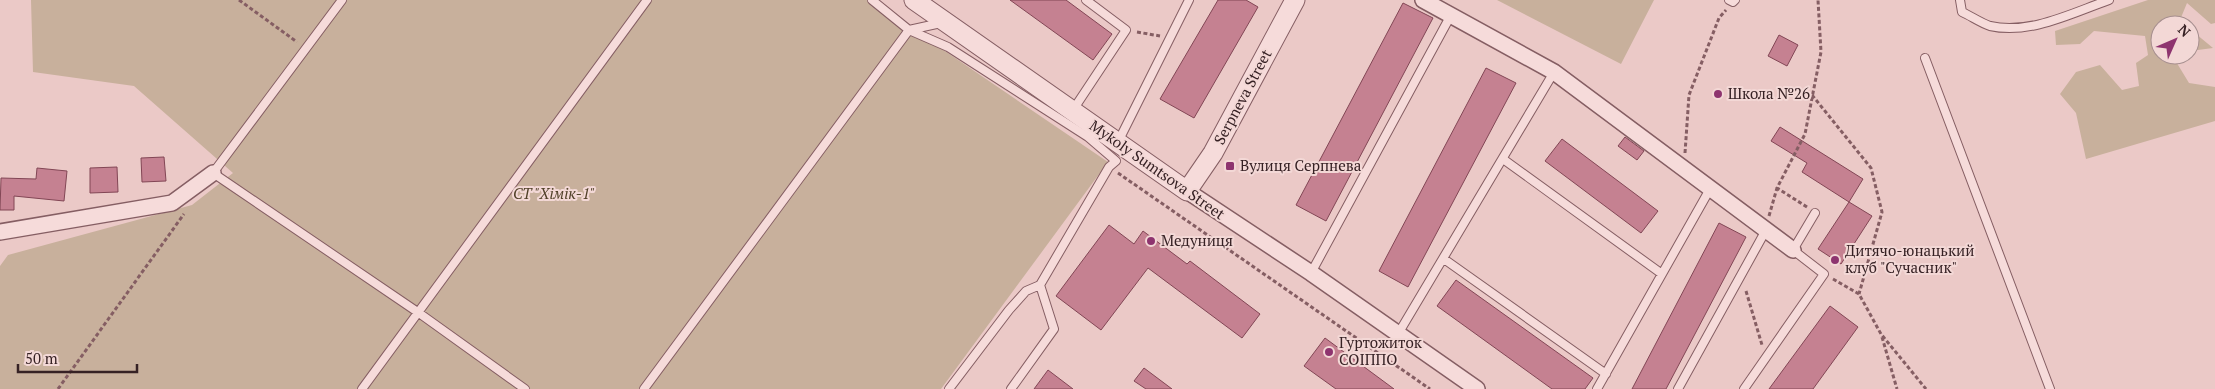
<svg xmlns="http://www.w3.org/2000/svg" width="2215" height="389" font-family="'PT Serif',serif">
	<rect width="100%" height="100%" fill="#ebc9c7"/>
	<path fill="#c8b09c" d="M31,0h839l238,162 -167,227h-941v-123l8,-11 184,-50 41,-32 -99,-87 -101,-14z
		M1497,0h157l-33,64z
		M2148,0h67v23l-4,1 -24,-21 -7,17 5,5h-25v30h12l17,28 26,4v34l-129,38 -10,-46 -16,-19 16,-22 24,-7 22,25 17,-4 -3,-23 12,-8 -3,-19 -51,-5 -14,13 -24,1 -1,-14z
		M2190,29l23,19 -23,3z"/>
	<path fill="#c58191" stroke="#824655" d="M1010,0h56l46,34 -19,26z
		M1218,0h28l12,7 -64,111 -34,-19z
		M1403,3l30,15 -107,203 -30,-16z
		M1779,35l19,10 -11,21 -19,-10z
		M1486,68l30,15 -108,204 -29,-16z
		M1780,127l83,52 -14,23 -47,-30 5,-9 -36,-22z
		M1625,137l19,14 -7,9 -19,-14z
		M1562,139l96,72 -17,22 -96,-72z
		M164,157l2,24 -24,1 -1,-24z
		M117,167l1,25 -28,1v-25z
		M37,168l30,3 -3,30 -50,-5v14h-14l1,-32 35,1z
		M1849,202l23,14 -31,48 -23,-15z
		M1719,223l27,14 -80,152h-34z
		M1109,225l25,19 9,-13 44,33 3,-3 70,53 -18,24 -94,-70 -47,62 -45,-34z
		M1456,280l137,98 -8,11h-33l-115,-83z
		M1830,306l28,21 -45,62h-44z
		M1325,338l69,51h-58l-32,-23z
		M1144,368l28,21h-26l-12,-8z
		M1048,370l25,19h-39z"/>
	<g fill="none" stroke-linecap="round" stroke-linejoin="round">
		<defs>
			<path id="service" d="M342,0l-129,173 206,140 106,76
				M872,0l37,30 32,-7
				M1729,0l4,2 2,-2
				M1960,0l2,12c9,4 19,11 28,14 40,9 82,-13 119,-26
				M1925,58l125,331
				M1073,110l53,-80 -40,-30
				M1118,142l71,-142
				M1503,159l159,115
				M1444,259l162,115
				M1311,273l140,-258
				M1398,334l156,-262
				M362,389l285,-389
				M644,389l265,-359 39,17 140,90 28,24 -7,6 -69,118 -14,6 -17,19 -60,79
				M1011,389l43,-60 -14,-44
				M1597,389l113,-200
				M1678,389l88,-159
				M1744,389l80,-115 -31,-24 22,-37"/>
			<path id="minor" d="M1423,0l131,72 239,178
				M1187,191l124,82 166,116
				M0,232l172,-29 41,-30"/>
			<path id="tertiary" d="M914,0l273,191 26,-38 82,-153"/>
		</defs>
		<use href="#service" stroke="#855e63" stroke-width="10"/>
		<use href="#minor" stroke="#855e63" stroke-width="18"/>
		<use href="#tertiary" stroke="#855e63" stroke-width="21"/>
		<path stroke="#855e63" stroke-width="3" stroke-dasharray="4 2.5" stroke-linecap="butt" d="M239,0l58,42
			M1137,32l23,4
			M1812,95l59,73 11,44 -23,82
			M1685,153l4,-58 30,-77 7,-8
			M1118,173l312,216
			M1807,207l-30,-19 28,-54 16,-82 -3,-52
			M1769,216l8,-28
			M1833,279l26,15 22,40 45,55
			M1746,291l16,54
			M1882,337l15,52
			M58,389l126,-175"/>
		<use href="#service" stroke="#f6dbda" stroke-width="8"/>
		<use href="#minor" stroke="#f6dbda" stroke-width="15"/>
		<use href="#tertiary" stroke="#f6dbda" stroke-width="19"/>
	</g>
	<g fill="#8e346f" stroke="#f3d8d6" stroke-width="2">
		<circle cx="1718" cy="94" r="5"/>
		<rect x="1225" y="161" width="10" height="10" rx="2.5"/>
		<circle cx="1151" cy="241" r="5"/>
		<circle cx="1835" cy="260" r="5"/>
		<circle cx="1329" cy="352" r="5"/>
	</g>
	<g text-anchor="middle" stroke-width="4" stroke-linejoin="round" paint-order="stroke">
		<g font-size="15" fill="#362124" stroke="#f3d8d6" text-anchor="start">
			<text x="1728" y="99">Школа №26</text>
			<text x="1240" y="171">Вулиця Серпнева</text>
			<text x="1161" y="246">Медуниця</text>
			<text x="1845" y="256">Дитячо-юнацький<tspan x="1845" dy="17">клуб "Сучасник"</tspan></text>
			<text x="1339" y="348">Гуртожиток<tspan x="1339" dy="17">СОІППО</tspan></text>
		</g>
		<g font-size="15" fill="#362124" stroke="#f3d8d6">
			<text transform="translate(1243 97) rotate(-62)" y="5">Serpneva Street</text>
			<text transform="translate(1157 170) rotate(35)" y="5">Mykoly Sumtsova Street</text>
		</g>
		<g font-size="15" font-style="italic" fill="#514129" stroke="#f3d8d6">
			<text x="554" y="199">СТ "Хімік-1"</text>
		</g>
	</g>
	<g transform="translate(2175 40) rotate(45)"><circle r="24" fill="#f3d8d6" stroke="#a78f8f"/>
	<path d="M0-4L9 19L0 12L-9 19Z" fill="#8e346f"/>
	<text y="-8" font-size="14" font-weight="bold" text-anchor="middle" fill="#362124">N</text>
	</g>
	<path d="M18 364v8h119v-8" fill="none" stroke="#362124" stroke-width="2.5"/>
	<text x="25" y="364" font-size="15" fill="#362124" stroke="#f3d8d6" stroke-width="4" paint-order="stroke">50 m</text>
</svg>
